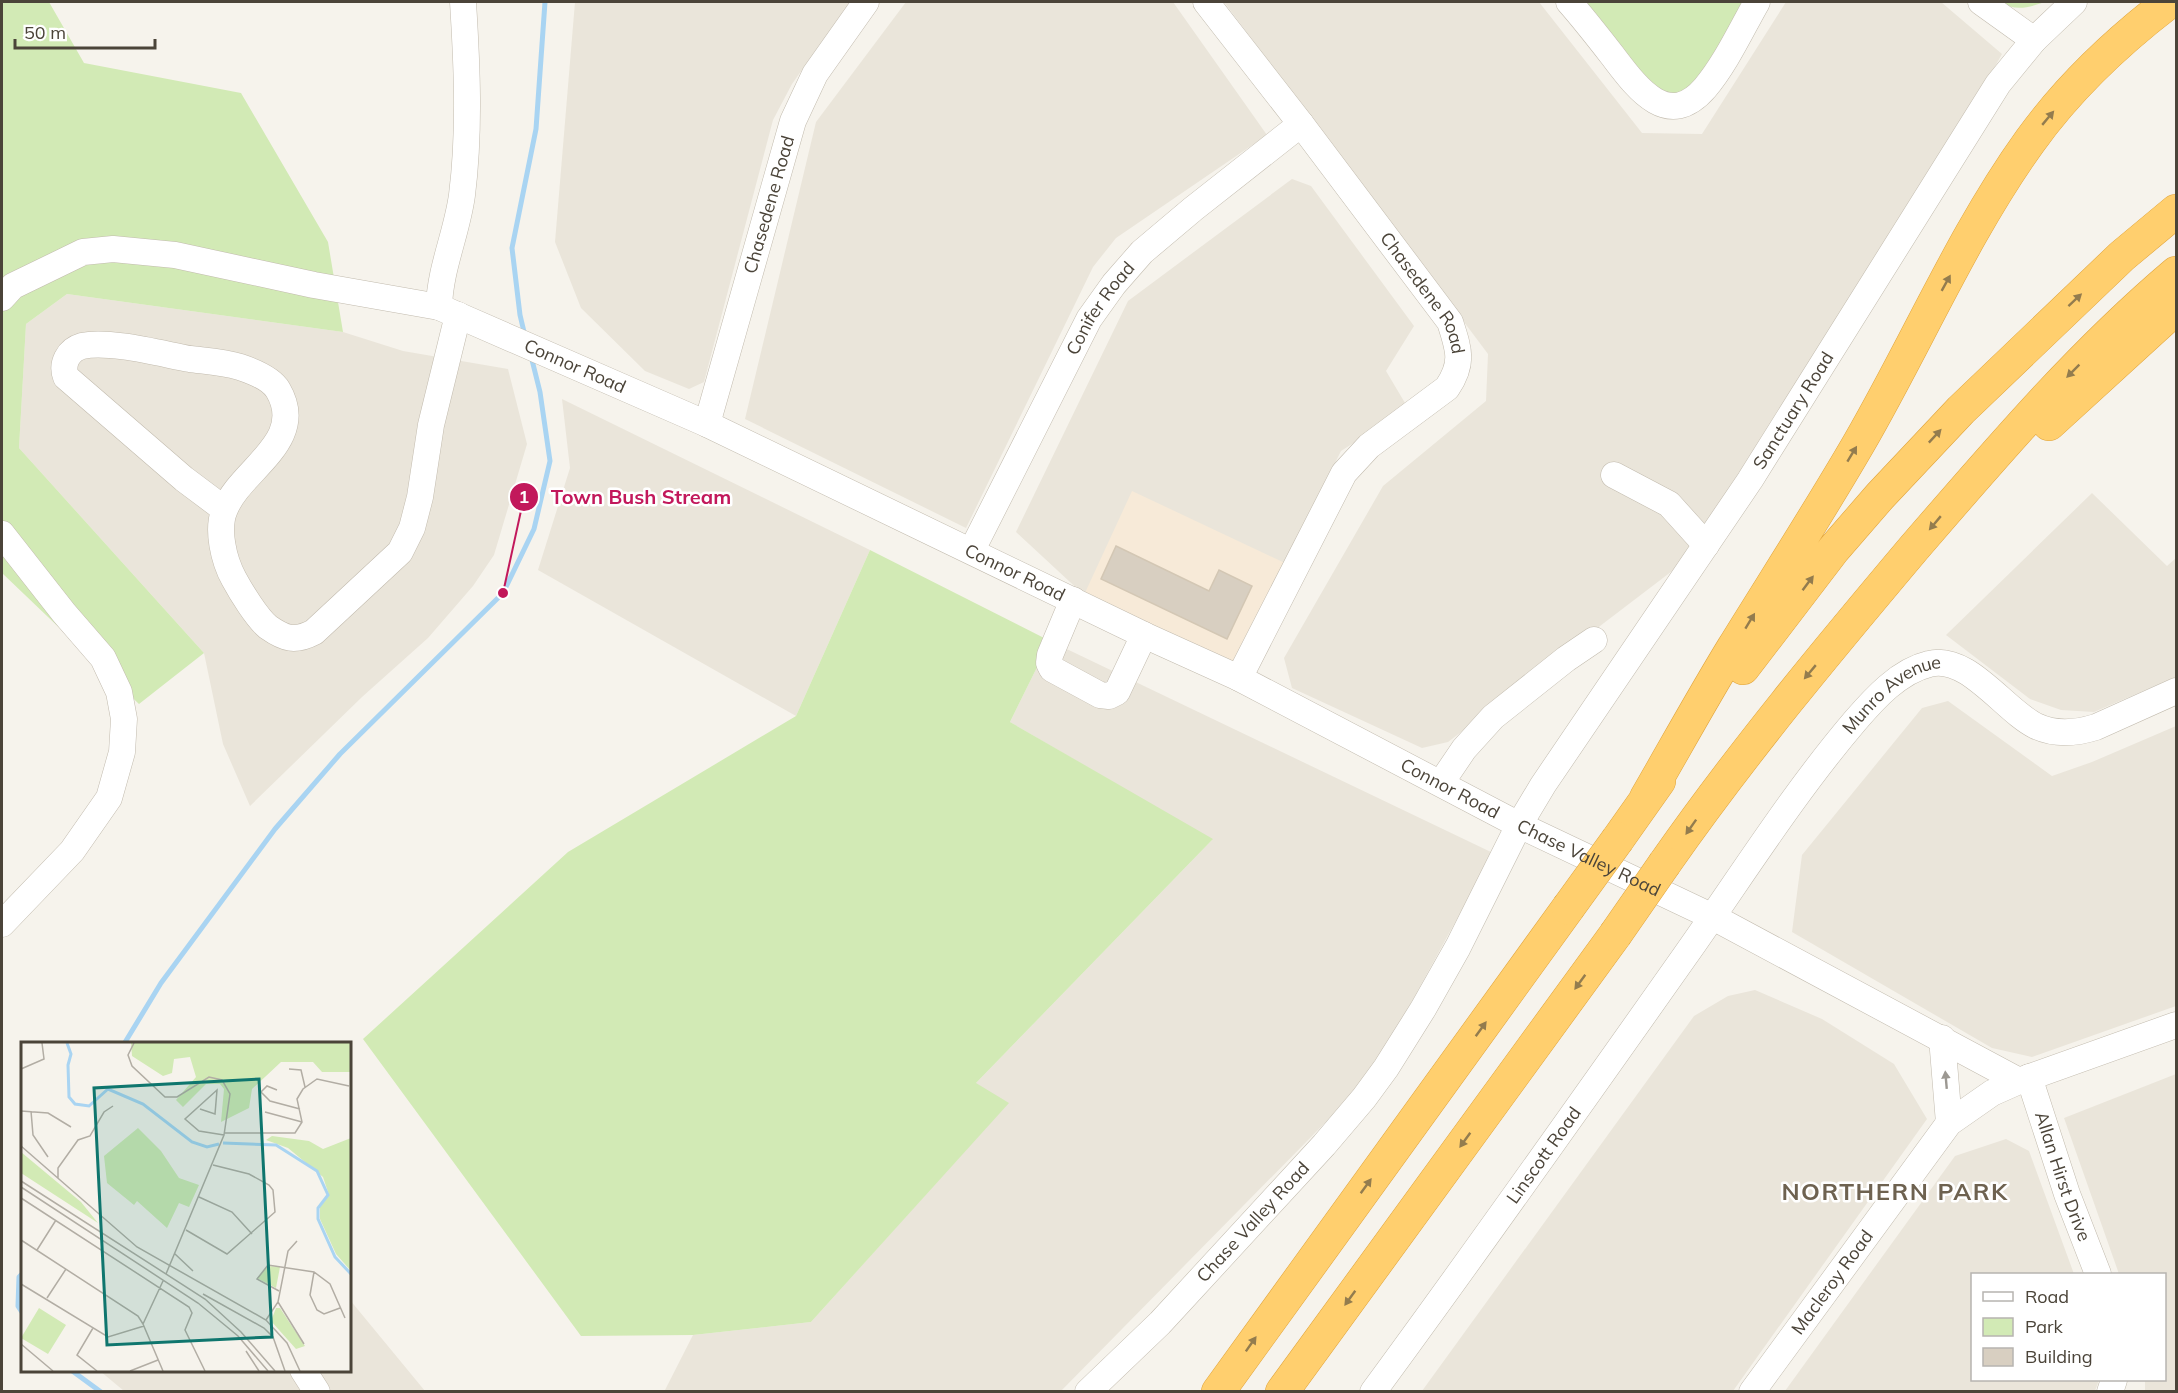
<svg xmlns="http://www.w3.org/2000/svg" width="2178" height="1393" font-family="Mulish,sans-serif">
	<rect width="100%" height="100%" fill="#f6f3ec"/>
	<path fill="#eae5da" d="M575,2h275l-58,82 -19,36 -69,262 -15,7 -44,-18 -64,-63 -26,-66z
		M906,2h267l94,133 -151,103 -23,29 -127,261 -221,-109 71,-297z
		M1224,2h315l103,131 60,1 84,-132h155l61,52 -28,50 -294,461 -232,177 -26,6 -130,-60 -8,-30 99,-172 103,-85 2,-47z
		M1292,179l19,7 103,140 -28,45 22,37 -67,43 -56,112 -201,32 -68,-63 112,-231z
		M67,294l276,38 60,19 105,18 19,75 -33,111 -21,31 -45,52 -66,59 -112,109 -27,-62 -19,-91 -185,-205 7,-124z
		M562,399l308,151 -74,166 -258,-146 32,-102z
		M2092,493l75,73 9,-8v119l-82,35 -33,-2 -31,-11 -84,-64z
		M1050,641l443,212 -122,223 -310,315 -397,1 29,-57 118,-13 197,-219 -33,-19 237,-244 -202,-118z
		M1948,701l104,75 40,-14 84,-36v280l-144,51 -40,-9 -200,-116 10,-77 120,-147z
		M1755,990l67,29 72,45 33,55 -194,272h-311l272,-375 34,-20z
		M2176,1074v317h-31v-11h19v-106h-45l-55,-156z
		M2006,1139l23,12 45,123h-102v106h127l-4,11h-310l170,-235z
		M350,1300l75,91h-301l-24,-20 250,-1z"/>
	<path fill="#f7ead8" d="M1132,491l153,72 -49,104 -152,-72z"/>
	<path fill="#d2eab5" d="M2,2h47l35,61 157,30 87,149 15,90 -276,-38 -41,30 -7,124 185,205 -65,51 -137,-131z
		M1578,2h171l-59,96 -29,3z
		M2001,2h44c-15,5 -30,10 -44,0z
		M870,550l180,91 -40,81 203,117 -237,244 33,20 -198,219 -118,13 -112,1 -218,-297 205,-187 228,-136z"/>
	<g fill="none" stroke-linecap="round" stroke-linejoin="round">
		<path stroke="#a9d4f2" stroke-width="5" d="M525,336l-5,-21 -8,-67 24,-119 9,-127
			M124,1044l37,-61 114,-154 65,-75 163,-161 31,-64 16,-68 -10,-69 -9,-36
			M22,1274l-3,3 -1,29 4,6
			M71,1370l30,22"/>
	</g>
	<path fill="#d8cfc1" stroke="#d3c7b4" stroke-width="1.5" d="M1116,546l93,45 10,-21 33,16 -25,53 -126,-60z"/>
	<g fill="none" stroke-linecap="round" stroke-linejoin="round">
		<defs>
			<g id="minor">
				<path id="s1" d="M1206,2l95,122 149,198c9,28 14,41 -3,66l-78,58 -25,27 -105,205"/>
				<path d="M1569,2c15,17 29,35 43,53 23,30 55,77 93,33 21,-25 36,-58 52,-86"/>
				<path d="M1981,2l53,38"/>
				<path id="s2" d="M2,298l11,-12 70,-34 30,-3 62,6 139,30 125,22 268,117 437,211 95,43 280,147 194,92 306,164 157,-56"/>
				<path d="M439,307c1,-39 18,-74 23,-112 8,-64 5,-130 1,-193"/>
				<path id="s3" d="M707,424l86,-303 22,-47 51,-72"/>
				<path d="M1614,475l55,29 37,41"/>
				<path d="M224,509l-40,-30 -118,-102c-5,-13 2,-27 16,-31 28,-6 80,8 108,13 16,2 34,3 50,8 12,4 31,11 38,23 30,51 -37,79 -53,119 -9,20 -1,52 9,70 7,13 23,39 34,48 17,12 27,15 46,5l86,-80 12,-24 8,-31 11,-72 27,-110"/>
				<path d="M2,534l62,79 39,45 16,34 5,27 -2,33 -13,46 -37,53 -70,73"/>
				<path id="s4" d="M972,550l117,-231 25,-35 28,-32 51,-43 108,-85"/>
				<path d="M1073,600l-23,55 -1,8 3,6 48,26 9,1 8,-4 27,-57"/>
				<path d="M1441,783l23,-34 29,-32 73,-58 28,-19"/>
				<path d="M1942,1038l7,85"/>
				<path id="s5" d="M2029,1077l38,117 31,80"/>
				<path d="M303,1370l14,22"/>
				<path id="s6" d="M1088,1392l72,-69 164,-178 40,-47 22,-30 37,-59 35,-62 61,-122 24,-40 207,-305 248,-396 36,-44 40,-38"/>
				<path id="s7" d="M1373,1392c106,-144 209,-290 312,-436 56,-79 107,-161 170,-235 19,-22 44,-50 74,-57 38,-11 76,47 107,62 19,9 41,7 60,1l80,-36"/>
				<path id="s8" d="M1752,1392l197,-269 43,-30 27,-12"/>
				<path d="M2110,1392l4,-12"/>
			</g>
			<path id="highway" d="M2049,424l127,-116
				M1743,668l91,-119 46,-53 81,-86 161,-154 54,-45
				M1646,798c29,-50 57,-101 87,-150 42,-68 86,-136 126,-205 58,-100 104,-209 171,-302 38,-53 88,-100 139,-139
				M1618,839l41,-58
				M1665,863c77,-110 162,-212 248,-314 83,-96 166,-194 263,-276
				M1218,1392l350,-484
				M1282,1392l333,-457"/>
		</defs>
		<use href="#minor" stroke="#c2bbae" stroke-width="27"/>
		<use href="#highway" stroke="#e0a43c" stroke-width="34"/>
		<use href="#minor" stroke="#fff" stroke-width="26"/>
		<use href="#highway" stroke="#ffcf6e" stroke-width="33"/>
		<defs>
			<path id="highway-bridge" d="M1568,908l50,-69
				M1615,935l50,-72"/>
		</defs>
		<use href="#highway-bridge" stroke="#e0a43c" stroke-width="34" stroke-linecap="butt"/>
		<use href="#highway-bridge" stroke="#ffcf6e" stroke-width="33"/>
	</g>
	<defs><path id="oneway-solid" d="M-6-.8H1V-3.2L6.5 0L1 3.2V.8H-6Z" transform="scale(1.5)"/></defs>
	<g fill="#937c4e">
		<use href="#oneway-solid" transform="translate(2048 118) rotate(-50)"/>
		<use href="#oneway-solid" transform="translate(1946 283) rotate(-61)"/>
		<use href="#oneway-solid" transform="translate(2075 300) rotate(-43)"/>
		<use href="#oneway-solid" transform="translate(2073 371) rotate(135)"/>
		<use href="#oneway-solid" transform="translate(1935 436) rotate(-47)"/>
		<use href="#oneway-solid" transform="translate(1852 454) rotate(-59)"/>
		<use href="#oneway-solid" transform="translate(1935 523) rotate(130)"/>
		<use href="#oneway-solid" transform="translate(1808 583) rotate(-53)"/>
		<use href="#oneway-solid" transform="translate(1750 621) rotate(-59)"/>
		<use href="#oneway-solid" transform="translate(1810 672) rotate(130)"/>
		<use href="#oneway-solid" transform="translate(1691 827) rotate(125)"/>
		<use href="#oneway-solid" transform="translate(1580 982) rotate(126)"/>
		<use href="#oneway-solid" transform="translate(1481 1029) rotate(-54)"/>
		<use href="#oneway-solid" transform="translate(1465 1140) rotate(126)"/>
		<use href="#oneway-solid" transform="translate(1366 1186) rotate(-54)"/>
		<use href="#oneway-solid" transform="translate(1350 1298) rotate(126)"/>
		<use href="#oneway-solid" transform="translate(1251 1344) rotate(-55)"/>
	</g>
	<use fill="#9c9892" href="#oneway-solid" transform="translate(1946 1080) rotate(-95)"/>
	<g text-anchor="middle" stroke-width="5" stroke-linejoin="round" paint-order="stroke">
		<g font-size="18" fill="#4b4439" stroke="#fff">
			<text dy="6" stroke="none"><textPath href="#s3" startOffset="228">Chasedene Road</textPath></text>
			<text dy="6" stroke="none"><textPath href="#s1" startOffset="364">Chasedene Road</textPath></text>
			<text dy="6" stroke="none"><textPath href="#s4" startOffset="274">Conifer Road</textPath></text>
			<text dy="6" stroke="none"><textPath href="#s2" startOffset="604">Connor Road</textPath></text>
			<text dy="6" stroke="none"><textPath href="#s6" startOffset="1215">Sanctuary Road</textPath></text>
			<text dy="6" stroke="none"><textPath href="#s2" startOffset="1090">Connor Road</textPath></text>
			<text dy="6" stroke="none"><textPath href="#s7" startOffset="873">Munro Avenue</textPath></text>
			<text dy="6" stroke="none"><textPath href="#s2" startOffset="1576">Connor Road</textPath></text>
			<text dy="6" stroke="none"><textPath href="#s2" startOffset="1731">Chase Valley Road</textPath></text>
			<text dy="6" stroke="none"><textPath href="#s7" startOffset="292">Linscott Road</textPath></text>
			<text dy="6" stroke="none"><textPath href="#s5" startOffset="105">Allan Hirst Drive</textPath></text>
			<text dy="6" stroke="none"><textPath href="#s6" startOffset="237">Chase Valley Road</textPath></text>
			<text dy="6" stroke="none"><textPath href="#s8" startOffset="136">Macleroy Road</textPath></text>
		</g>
		<g font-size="24" font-weight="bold" letter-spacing="1.5" fill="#6e6250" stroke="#fff">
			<text x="1895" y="1200">NORTHERN PARK</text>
		</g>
	</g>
	<g transform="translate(21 1042)">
		<rect width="330" height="330" fill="#f6f3ec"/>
		<path d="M110,1h220v29h-29l-9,-10h-32l-29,27 -3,19 -28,14 3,-33 -4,-5h-14l-23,23 -7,-7 20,-23 -6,-20 -16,2 -2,14 -9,3 -31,-20zM117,86l23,23 18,27 20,7 -10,22 -10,-4 -12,25 -30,-27 -3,4 -27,-22 -3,-27zM251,94l37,5 14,8 28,-11v133l-15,-17 -16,-35v-12l9,-12 -6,-18 -35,-29 -22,-8zM0,110l60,50 17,21 -77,-50zM247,224l12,1 -4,21 -19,-10zM18,266l27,17 -18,29 -27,-16zM255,266h4l25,38 -9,3 -25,-28z" fill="#d2eab5"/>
		<path fill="none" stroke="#a9d4f2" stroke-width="3" d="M46,1l4,11 -3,11 1,32 6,7 14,2 19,-17 35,15 49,38 15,5 12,-3M202,101l53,2 41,26 11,24 -10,13v11l17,38 16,17"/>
		<path fill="none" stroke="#b2ada4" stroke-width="1.5" d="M113,1l-6,12 4,11 33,31h12l32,-20 13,3 8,14 -6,41 -58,139M0,27l23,-10 -2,-16M268,27l12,1 4,17M256,48l-10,-4 -6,6 9,9 30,8M179,67l15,5 2,-24 -32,29 14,12 25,4M0,69l27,2 23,14M10,69l2,24 15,22M244,70l37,10M204,91h70l7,-11 -5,-23 6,-10 14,-10 32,7M0,104l116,101 129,73 21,23 13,28M37,136v-10l20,-28 12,-4 14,-24 9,-6M0,139l184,118 36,33 34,39M0,145l177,116 40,33 30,35M178,155l33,15 20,22M0,156l168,109 3,6 -7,17 20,41M165,188l41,24 48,-42 -2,-22 -4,-5 -20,-11 -36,-9M0,198l117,76 5,8M16,208l19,-30M154,212l18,17M293,230l-4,23 7,15 7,4 16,-6M0,242l87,53 36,-11M258,249l-22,-12 11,-14 46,7 16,12 15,34M182,252l61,34 9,9 12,34M26,256l19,-29M257,260l26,42M245,278l12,-18 10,-51 9,-10M72,286l-16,27 20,16M0,302l32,27M225,309l13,20M109,329l28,-11M142,329l-20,-47 20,-43"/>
		<path fill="#0f766e" fill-opacity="0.15" stroke="#0f766e" stroke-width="3" d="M238,37l13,258 -165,8 -13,-257z"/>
		<rect width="330" height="330" fill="none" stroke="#4b4439" stroke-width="3"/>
	</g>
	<path fill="none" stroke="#c2185b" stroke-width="2" d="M503 593L524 497"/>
	<g fill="#c2185b" stroke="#fff" stroke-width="2">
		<circle cx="503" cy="593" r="6"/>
		<circle cx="524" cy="497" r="15"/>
	</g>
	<g font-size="18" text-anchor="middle" font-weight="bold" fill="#fff">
		<text x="524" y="503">1</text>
	</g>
	<g font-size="20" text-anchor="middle" font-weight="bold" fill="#c2185b" stroke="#fff" stroke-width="5" stroke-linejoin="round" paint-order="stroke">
		<text x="641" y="504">Town Bush Stream</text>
	</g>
	<rect width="2178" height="1393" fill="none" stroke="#4b4439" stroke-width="6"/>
	<rect x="1971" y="1273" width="195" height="108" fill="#ffffff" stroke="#b7b4b0" stroke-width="1.5"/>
	<rect x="1983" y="1292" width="30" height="9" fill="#ffffff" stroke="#b7b4b0" stroke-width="1.5"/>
	<text x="2025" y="1303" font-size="18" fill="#4b4439">Road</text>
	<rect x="1983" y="1318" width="30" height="18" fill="#d2eab5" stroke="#b7b4b0" stroke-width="1.5"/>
	<text x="2025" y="1333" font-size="18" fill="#4b4439">Park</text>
	<rect x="1983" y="1348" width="30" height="18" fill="#d8cfc1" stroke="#b7b4b0" stroke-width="1.5"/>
	<text x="2025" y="1363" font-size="18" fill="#4b4439">Building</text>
	<path d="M15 39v9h140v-9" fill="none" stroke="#4b4439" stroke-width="3"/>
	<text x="24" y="39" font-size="18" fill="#4b4439" stroke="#ffffff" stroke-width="4.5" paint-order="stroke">50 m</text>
</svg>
